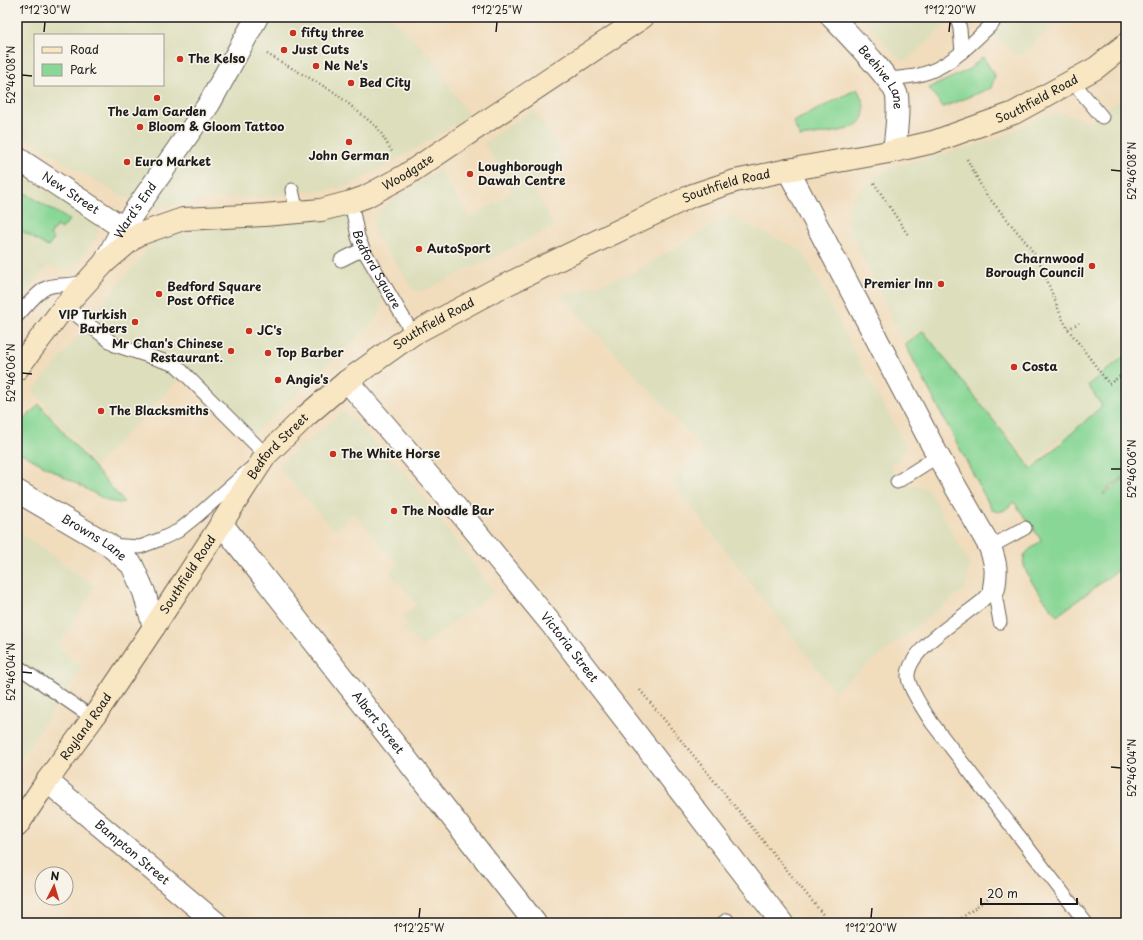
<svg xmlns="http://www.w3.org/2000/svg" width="1143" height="940" font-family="'Playpen Sans',sans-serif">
	<rect width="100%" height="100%" fill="#f7f3e8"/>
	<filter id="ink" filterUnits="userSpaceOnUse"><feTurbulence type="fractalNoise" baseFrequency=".025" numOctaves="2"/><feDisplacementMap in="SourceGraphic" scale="8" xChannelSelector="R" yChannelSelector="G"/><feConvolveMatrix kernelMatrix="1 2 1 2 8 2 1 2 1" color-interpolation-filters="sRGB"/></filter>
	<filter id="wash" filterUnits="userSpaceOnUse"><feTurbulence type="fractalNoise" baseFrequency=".012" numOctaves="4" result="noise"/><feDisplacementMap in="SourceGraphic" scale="16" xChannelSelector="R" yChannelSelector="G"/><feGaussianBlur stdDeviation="0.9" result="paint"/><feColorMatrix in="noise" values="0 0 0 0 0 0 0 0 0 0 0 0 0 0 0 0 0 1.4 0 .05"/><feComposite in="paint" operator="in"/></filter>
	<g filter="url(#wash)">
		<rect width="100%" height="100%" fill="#f1dcbc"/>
		<path fill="#dcdebc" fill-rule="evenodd" d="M17,17h374l39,38 39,61 -61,37 -61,34 -87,10 -52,2 -48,9 -39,-12 -104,-63zM35,35h128v50h-128z
			M862,17h97l-10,5 -42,38h-6l-7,-6z
			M972,17h91l-42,38h-5l-18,-16 -13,-15z
			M1126,95v379l-21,17 -45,-52 -28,26 -111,-136 -18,13 -55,-115 1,-20 9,-16 17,-14 21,-11 99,-26 48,-24 21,-3 24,9z
			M533,110l25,35 9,22 -36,15 23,45 -122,60 -12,4 -5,-1 -4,-3 -9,-15 -26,-36 -3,-10 1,-8 10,-12 55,-37 30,49 44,-26 -29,-49z
			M17,173l76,46 5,6 1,4 -2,7 -21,28 -7,6 -22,-3 -30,38z
			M339,214l7,1 3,2 1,6 -3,14 21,41 9,10 5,13 -2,13 -6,8 -122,113 -64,-68 -18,-13 -36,-9 -24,-11 -20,-16 63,-75 15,-10 19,-5z
			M729,216l74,35 49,97 54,99 -7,12 -9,5 13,26 12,-5 13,4 42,76 -4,23 -132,103 -163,-211 33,-30 -142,-154 69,-22z
			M84,329l31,24 53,14 13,10 -85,89 -63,-75z
			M343,412h2l65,67 84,113 -72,54 -19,-17 4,-5 -4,-7 13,-13 -26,-32 8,-8 -44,-50 -20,16 -56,-63 10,-10z
			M17,531l78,55 -37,61 24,20 -65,96z"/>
		<path fill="#89d796" stroke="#527a59" d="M983,57l12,19 -4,12 -48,19 -14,-19 39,-18z
			M857,89c8,13 12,30 -4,38 -9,5 -41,8 -53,10l-7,-15z
			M17,188l52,32 -7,9 -6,-3 -6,10 4,3 -6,8 -31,-19z
			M923,331l109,138 70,-63 -14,-21 38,-30v120l-21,16 -2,4 23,-18v87l-69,52c-8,-12 -41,-47 -32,-61 3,-6 12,-10 16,-15l-27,-38c-7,6 -12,13 -22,8l-87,-166z
			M39,404l85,98 -5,1 -11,-2 -87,-48 -4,-5v-19l4,-6z"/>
	</g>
	<g filter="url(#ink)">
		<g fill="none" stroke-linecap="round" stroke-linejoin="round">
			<defs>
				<g id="lane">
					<path d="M957,17l3,12 2,23"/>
					<path d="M888,79c10,-1 21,-2 31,-4 30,-7 52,-31 74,-52"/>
					<path d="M1072,81l30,36"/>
					<path d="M292,190l5,22"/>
					<path id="s1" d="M351,202l7,35 5,12 50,85"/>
					<path d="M341,260l22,-11"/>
					<path d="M65,306l50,39 61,20 90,90 -68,60 -20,16 -17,8 -21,8 -31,-2"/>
					<path d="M17,316c8,-8 19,-23 29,-28 12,-6 28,0 40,-8"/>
					<path d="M897,482l41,-26"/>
					<path d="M990,547l35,-19"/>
					<path d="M994,588c-4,4 -7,8 -11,12 -19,17 -76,49 -75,77 1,12 17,35 24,46l154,200"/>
					<path d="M994,588l6,34"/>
					<path d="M17,666l76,52"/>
					<path d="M723,923l4,-3"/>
				</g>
				<g id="street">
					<path id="s2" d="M832,17c13,14 62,64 65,79 2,18 -1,37 -3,55"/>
					<path id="s3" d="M17,158l106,70"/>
					<path d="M788,170l150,286 52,91c6,17 7,24 4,41"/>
					<path id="s4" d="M105,262l18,-34 86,-124 48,-87"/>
					<path id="s5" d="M347,381l107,124 103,126 225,292"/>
					<path id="s6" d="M17,491l92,54 23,20 12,27 10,35"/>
					<path id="s7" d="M221,523l314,400"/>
					<path id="s8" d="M47,781l169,142"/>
				</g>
				<g id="secondary">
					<path id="s9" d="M17,369l48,-63 40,-44 32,-27 46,-16 81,-4 57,-5 30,-8 14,-5 41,-22 237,-158"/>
					<path id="s10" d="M17,826l30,-45 46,-63 61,-91 112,-172 40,-39 41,-35 66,-47 80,-43 200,-96 42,-14 53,-11 106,-19 39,-9 81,-29 82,-45 30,-24"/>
				</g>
			</defs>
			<use href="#lane" stroke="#675f54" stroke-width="15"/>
			<use href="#street" stroke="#675f54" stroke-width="24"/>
			<use href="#secondary" stroke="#675f54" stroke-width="24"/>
			<path stroke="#675f54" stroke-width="2.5" stroke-dasharray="1 3" stroke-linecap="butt" d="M267,54l67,38 44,36 14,24
				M967,159l18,34 44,53 12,19 20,51 7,13 41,55 17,-12
				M874,183l34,52
				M1068,329l11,-6
				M640,690l190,233
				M955,923l33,-25"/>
			<use href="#lane" stroke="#fff" stroke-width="13"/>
			<use href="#street" stroke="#fff" stroke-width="22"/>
			<use href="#secondary" stroke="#f9e7c3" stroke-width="22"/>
		</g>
	</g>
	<path fill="none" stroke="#1c1c1c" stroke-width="1.5" d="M44,32l1,-10M496,32l1,-10M949,32l1,-10M22,75l10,1M1111,170l10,1M22,373l10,1M1111,469h10M22,672l10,1M1111,767l10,1M419,918l1,-10M871,918l1,-10"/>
	<g fill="#c8321e" stroke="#f7f3e8" stroke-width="1.5">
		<circle cx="293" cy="33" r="4"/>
		<circle cx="284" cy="50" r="4"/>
		<circle cx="180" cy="59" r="4"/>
		<circle cx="316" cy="66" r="4"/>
		<circle cx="351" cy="83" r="4"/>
		<circle cx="157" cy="98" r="4"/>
		<circle cx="140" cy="127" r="4"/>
		<circle cx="349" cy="142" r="4"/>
		<circle cx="127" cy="162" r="4"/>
		<circle cx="470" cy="174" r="4"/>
		<circle cx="419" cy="249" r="4"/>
		<circle cx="1092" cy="266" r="4"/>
		<circle cx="941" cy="284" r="4"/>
		<circle cx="159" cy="294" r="4"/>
		<circle cx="135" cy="322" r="4"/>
		<circle cx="249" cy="331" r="4"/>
		<circle cx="231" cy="351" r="4"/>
		<circle cx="268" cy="353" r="4"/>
		<circle cx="1014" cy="367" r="4"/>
		<circle cx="278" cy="380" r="4"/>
		<circle cx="101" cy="411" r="4"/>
		<circle cx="333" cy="454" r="4"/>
		<circle cx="394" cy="511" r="4"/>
	</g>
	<g text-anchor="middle" stroke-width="3.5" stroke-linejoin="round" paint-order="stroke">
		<g font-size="12" font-weight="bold" fill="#1c1c1c" stroke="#f7f3e8" text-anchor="start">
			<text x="301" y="37">fifty three</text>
			<text x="292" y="54">Just Cuts</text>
			<text x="188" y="63">The Kelso</text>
			<text x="324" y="70">Ne Ne's</text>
			<text x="359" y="87">Bed City</text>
			<text x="157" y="116" text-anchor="middle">The Jam Garden</text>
			<text x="148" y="131">Bloom &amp; Gloom Tattoo</text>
			<text x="349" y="160" text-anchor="middle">John German</text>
			<text x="135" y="166">Euro Market</text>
			<text x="478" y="171">Loughborough<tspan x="478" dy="14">Dawah Centre</tspan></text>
			<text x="427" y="253">AutoSport</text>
			<text x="1084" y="263" text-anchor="end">Charnwood<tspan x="1084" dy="14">Borough Council</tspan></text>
			<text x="933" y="288" text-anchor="end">Premier Inn</text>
			<text x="167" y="291">Bedford Square<tspan x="167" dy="14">Post Office</tspan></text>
			<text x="127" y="319" text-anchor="end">VIP Turkish<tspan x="127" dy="14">Barbers</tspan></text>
			<text x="257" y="335">JC's</text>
			<text x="223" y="348" text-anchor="end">Mr Chan's Chinese<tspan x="223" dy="14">Restaurant.</tspan></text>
			<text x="276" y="357">Top Barber</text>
			<text x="1022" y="371">Costa</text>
			<text x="286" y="384">Angie's</text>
			<text x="109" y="415">The Blacksmiths</text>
			<text x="341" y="458">The White Horse</text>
			<text x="402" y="515">The Noodle Bar</text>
		</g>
		<g font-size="12" fill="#1c1c1c" stroke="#f7f3e8">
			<text dy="4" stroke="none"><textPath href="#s2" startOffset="79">Beehive Lane</textPath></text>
			<text dy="4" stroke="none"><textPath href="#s10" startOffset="1309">Southfield Road</textPath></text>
			<text dy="4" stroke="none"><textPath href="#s9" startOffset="463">Woodgate</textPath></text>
			<text dy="4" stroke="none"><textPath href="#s10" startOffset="985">Southfield Road</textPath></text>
			<text dy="4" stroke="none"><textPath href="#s3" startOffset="64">New Street</textPath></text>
			<text dy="4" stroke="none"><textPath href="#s4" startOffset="60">Ward's End</textPath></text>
			<text dy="4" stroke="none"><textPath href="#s1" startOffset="73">Bedford Square</textPath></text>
			<text dy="4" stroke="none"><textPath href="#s10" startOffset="661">Southfield Road</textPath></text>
			<text dy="4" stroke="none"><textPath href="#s10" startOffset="461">Bedford Street</textPath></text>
			<text dy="4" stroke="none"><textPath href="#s6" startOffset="90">Browns Lane</textPath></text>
			<text dy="4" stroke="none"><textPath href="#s10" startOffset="304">Southfield Road</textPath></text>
			<text dy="4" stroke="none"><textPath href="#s5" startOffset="347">Victoria Street</textPath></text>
			<text dy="4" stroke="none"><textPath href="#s7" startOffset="254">Albert Street</textPath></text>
			<text dy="4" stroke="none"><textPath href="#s10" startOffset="121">Royland Road</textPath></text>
			<text dy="4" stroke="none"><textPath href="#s8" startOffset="111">Bampton Street</textPath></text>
		</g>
	</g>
	<rect width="1143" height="940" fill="none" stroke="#f7f3e8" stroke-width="44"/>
	<rect x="34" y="34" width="130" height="52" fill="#f7f3e8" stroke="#9f9d96"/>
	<rect x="42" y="47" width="20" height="6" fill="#f9e7c3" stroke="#9f9d96"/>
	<text x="70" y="54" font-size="12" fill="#1c1c1c">Road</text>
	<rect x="42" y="64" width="20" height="12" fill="#89d796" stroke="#9f9d96"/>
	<text x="70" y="74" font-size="12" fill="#1c1c1c">Park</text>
	<g transform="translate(54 886) rotate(5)"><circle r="19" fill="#f7f3e8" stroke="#9f9d96"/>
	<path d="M0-3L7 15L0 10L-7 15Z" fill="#c8321e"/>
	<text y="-6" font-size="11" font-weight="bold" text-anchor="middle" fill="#1c1c1c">N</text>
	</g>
	<path d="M981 898v6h96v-6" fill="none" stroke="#1c1c1c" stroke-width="2"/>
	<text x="987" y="898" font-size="12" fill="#1c1c1c" stroke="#f7f3e8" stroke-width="3" paint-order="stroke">20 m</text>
	<rect x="22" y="22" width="1099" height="896" fill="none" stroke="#1c1c1c" stroke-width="1.5"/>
	<g font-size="10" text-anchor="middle" fill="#1c1c1c">
		<text x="45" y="14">1°12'30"W</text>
		<text x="497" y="14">1°12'25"W</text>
		<text x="950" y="14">1°12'20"W</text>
		<text transform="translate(11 75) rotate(-90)" y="4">52°46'08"N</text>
		<text transform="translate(1132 171) rotate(-90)" y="4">52°46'08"N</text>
		<text transform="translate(11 373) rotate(-90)" y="4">52°46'06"N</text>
		<text transform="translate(1132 469) rotate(-90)" y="4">52°46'06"N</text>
		<text transform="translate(11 672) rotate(-90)" y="4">52°46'04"N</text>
		<text transform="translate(1132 768) rotate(-90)" y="4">52°46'04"N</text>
		<text x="419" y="932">1°12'25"W</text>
		<text x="871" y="932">1°12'20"W</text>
	</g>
</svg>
